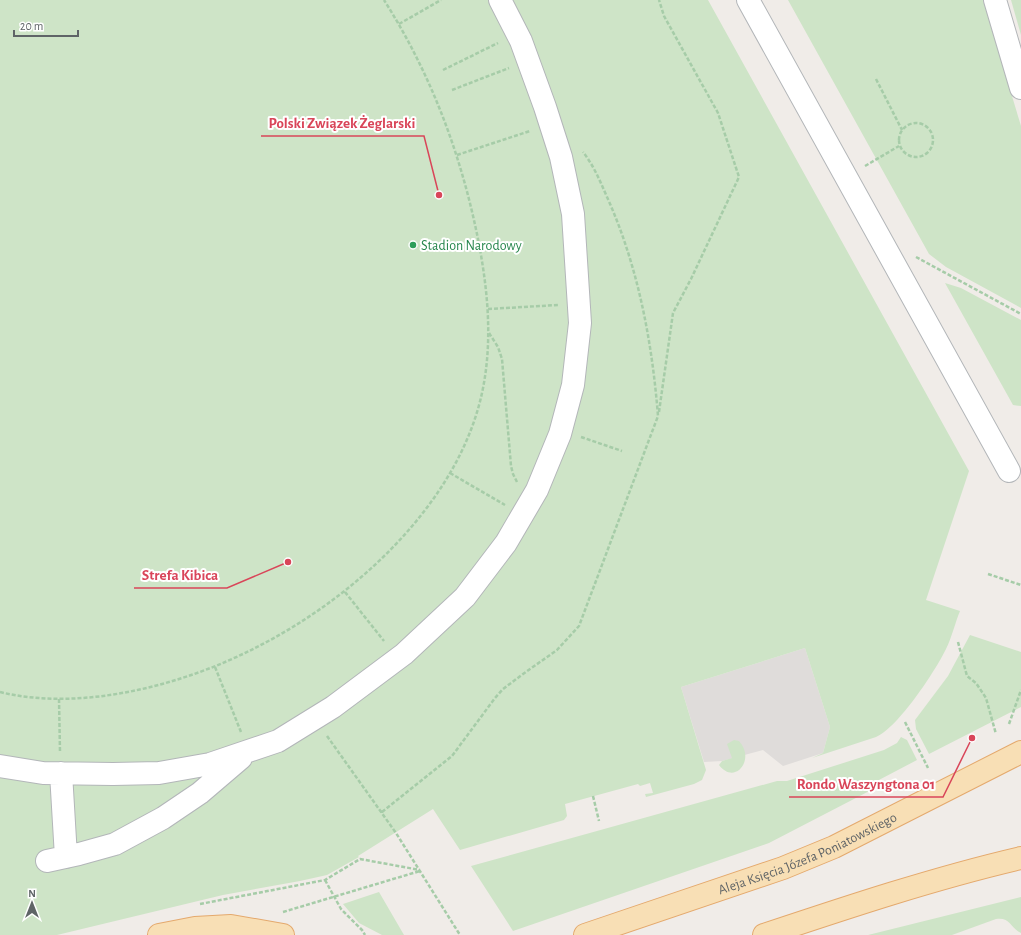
<svg xmlns="http://www.w3.org/2000/svg" width="1021" height="935" font-family="'Alegreya Sans',sans-serif">
	<rect width="100%" height="100%" fill="#f0ece8"/>
	<path fill="#dfdcda" d="M805,648l25,79 -7,26 -40,13 -20,-16 -41,11 -18,1 -23,-75z"/>
	<path fill="#cee4c7" d="M0,0h708l261,471 -43,129 34,11c-5,12 -8,26 -14,38 -10,21 -48,79 -70,88l-64,21 11,-5 7,-26 -25,-79 -124,39 25,83 -4,10 -8,4 -48,13 -1,-3 8,-1 -3,-10 -10,3 -2,-2 -73,20 2,12 -3,4 -104,30 -27,-41 -75,47 1,1 -32,18 -27,6 -77,14 -166,40h-57z
		M788,0h195l38,126v182l-75,-41 -17,-13z
		M1011,0h10v35z
		M945,283l16,5 60,32v86l-8,-1z
		M970,635l51,17v55l-92,47 -13,-25 -1,-9 33,-44z
		M901,737l6,3 10,20 -40,21 2,5 -110,57 -256,88 -42,-65 306,-85h10l97,-31 13,-7z
		M734,740l5,1c17,18 -4,45 -20,24l3,-4 10,-3 -5,-14z
		M379,892l25,43h-22l-23,-12 -16,-19z
		M1021,897v36c-11,-5 -10,-16 -25,-14l-44,16h-84z"/>
	<g fill="none" stroke-linecap="round" stroke-linejoin="round">
		<defs>
			<path id="minor" d="M748,0l261,471
				M995,0l26,88
				M0,766l43,7 70,1 46,-1 51,-9 68,-23 55,-34 71,-53 61,-57 41,-54 31,-53 23,-56 13,-49 7,-62 -7,-109 -12,-57 -16,-50 -24,-66 -21,-41
				M61,773l5,84
				M47,861l32,-7 36,-10 48,-26 37,-25 41,-35"/>
			<g id="major">
				<path d="M159,935l36,-7 36,-2 52,9"/>
				<path id="s1" d="M585,935l198,-67 51,-21 187,-95"/>
				<path d="M764,935c84,-28 171,-57 257,-77"/>
			</g>
		</defs>
		<use href="#minor" stroke="#b3b6b9" stroke-width="24"/>
		<use href="#major" stroke="#e4a96d" stroke-width="24"/>
		<path stroke="#a6cca8" stroke-width="2.5" stroke-dasharray="4 2" stroke-linecap="butt" d="M399,24l42,-24
			M443,70l55,-27
			M876,79l26,51
			M452,90l57,-22
			M899 140a17 17 0 1 1 34 0a17 17 0 1 1-34 0Z
			M457,155l73,-24
			M865,166l34,-20
			M916,257l105,57
			M488,309l70,-4
			M489,333l9,14 4,12 9,107 2,8 4,8
			M659,412l14,-99 18,-34 48,-102 -21,-64 -54,-97 -5,-16
			M581,437l41,14
			M450,473l55,32
			M988,574l33,11
			M345,592l39,49
			M958,642l9,34 9,7 10,15 10,36
			M215,667l26,65
			M0,692c81,20 183,-7 255,-44 98,-49 203,-144 227,-255 11,-51 6,-103 -4,-154 -17,-85 -47,-165 -94,-239
			M59,699l1,53
			M905,722l23,46
			M1009,724l12,-34
			M327,736l69,97 64,102
			M593,796l6,25
			M382,812l70,-56 43,-58 8,-9 20,-15 34,-24 22,-24 79,-210c-6,-75 -20,-150 -51,-219 -7,-16 -13,-31 -24,-45
			M325,880l16,29 21,21 3,5
			M200,904l125,-24 35,-21 60,11
			M283,912l137,-41"/>
		<use href="#minor" stroke="#fff" stroke-width="22"/>
		<use href="#major" stroke="#f8dfb5" stroke-width="22"/>
	</g>
	<circle fill="#2e9e5b" stroke="#fff" stroke-width="1.5" cx="413" cy="245" r="4"/>
	<g text-anchor="middle" stroke-width="4" stroke-linejoin="round" paint-order="stroke">
		<g font-size="14" fill="#27864d" stroke="#fff" text-anchor="start">
			<text x="421" y="250">Stadion Narodowy</text>
		</g>
		<g font-size="14" fill="#5f6467" stroke="#fff">
			<text dy="5" stroke="none"><textPath href="#s1" startOffset="237">Aleja Księcia Józefa Poniatowskiego</textPath></text>
		</g>
	</g>
	<path fill="none" stroke="#d94559" stroke-width="1.5" d="M439 195L424 136H261M288 562L227 588H134M972 738L943 797H789"/>
	<g fill="#d94559" stroke="#fff" stroke-width="1.5">
		<circle cx="439" cy="195" r="4"/>
		<circle cx="288" cy="562" r="4"/>
		<circle cx="972" cy="738" r="4"/>
	</g>
	<g font-size="15" text-anchor="middle" font-weight="bold" fill="#d94559" stroke="#fff" stroke-width="4" stroke-linejoin="round" paint-order="stroke">
		<text x="342" y="128">Polski Związek Żeglarski</text>
		<text x="180" y="580">Strefa Kibica</text>
		<text x="866" y="789">Rondo Waszyngtona 01</text>
	</g>
	<g transform="translate(32 903)" stroke="#ffffff" stroke-width="3" paint-order="stroke">
	<path d="M0-3L7 15L0 10L-7 15Z" fill="#5f6467"/>
	<text y="-6" font-size="11" font-weight="bold" text-anchor="middle" fill="#5f6467">N</text>
	</g>
	<path d="M14 30v6h64v-6" fill="none" stroke="#5f6467" stroke-width="2"/>
	<text x="20" y="30" font-size="12" fill="#5f6467" stroke="#ffffff" stroke-width="3" paint-order="stroke">20 m</text>
</svg>
